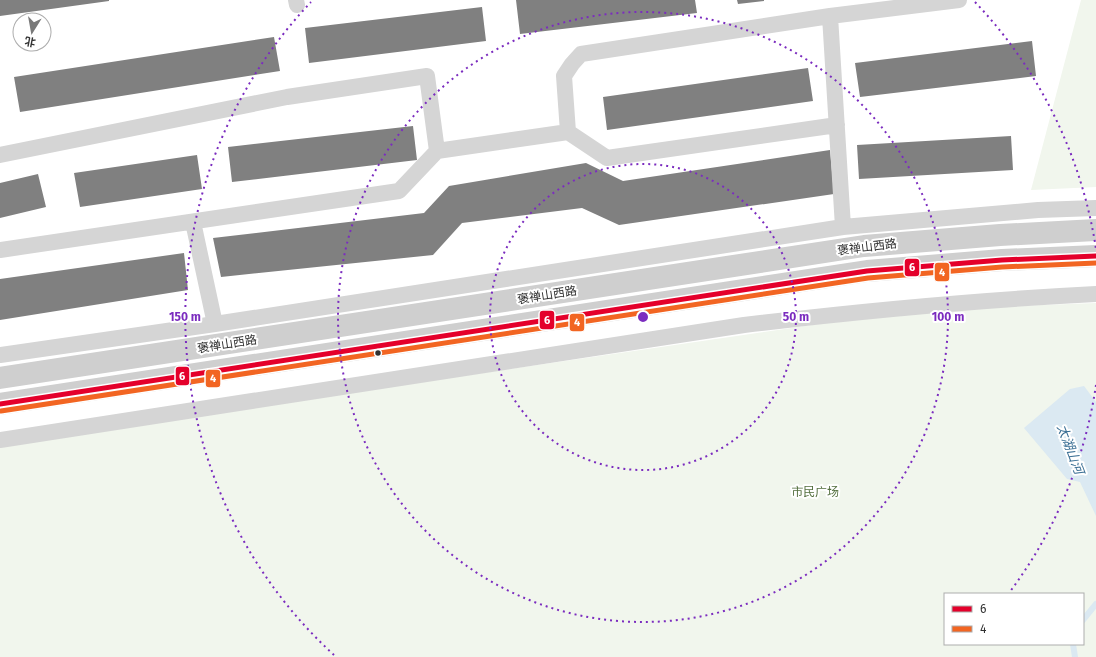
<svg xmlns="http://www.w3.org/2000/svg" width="1096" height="657" font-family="'Fira Sans','Noto Sans SC',sans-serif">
	<rect width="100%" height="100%" fill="#fff"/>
	<path fill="#f1f6ed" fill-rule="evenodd" d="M1081,0h15v187l-65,3z
		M1096,303v354h-1096v-214l916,-133zM945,594h138v50h-138z"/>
	<path fill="#dbe9f2" d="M1084,386l12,16v114l-16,-34 -13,-3 -43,-51 46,-39z"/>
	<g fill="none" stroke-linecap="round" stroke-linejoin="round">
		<path stroke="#dbe9f2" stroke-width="6" d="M1083,620l13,-16
			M1073,644l2,13"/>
	</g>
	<path fill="#808080" d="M0,0h109v1l-109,15z
		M516,0h179l2,13 -177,21z
		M737,0h27v1l-26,3z
		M482,7l4,34 -177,22 -4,-35z
		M274,37l6,34 -260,41 -6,-35z
		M1032,41l4,35 -176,21 -5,-34z
		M808,68l5,33 -206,29 -4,-33z
		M413,126l4,34 -185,22 -4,-35z
		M1011,136l2,34 -154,9 -2,-34z
		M830,150l4,44 -215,31 -37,-17 -120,15 -29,32 -212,22 -8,-39 211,-25 25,-27 137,-23 37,18z
		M197,155l5,34 -122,18 -6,-34z
		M38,174l8,33 -46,11v-35z
		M184,253l4,37 -188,30v-41z"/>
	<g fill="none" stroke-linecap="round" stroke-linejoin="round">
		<path stroke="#d5d5d5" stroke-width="16" d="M296,0l1,5
			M830,16l13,211
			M837,125l-230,33 -39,-26 -4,-56 8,-12 9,-10 249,-38 129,-16
			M437,151l131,-19
			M0,155l287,-58 140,-21 10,75 -38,40 -399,59
			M193,222l22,102
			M0,355l215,-31 628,-97 195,-17 58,-2
			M0,440l744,-115c117,-14 234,-25 352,-31"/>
		<path stroke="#cfcfcf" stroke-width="22" d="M0,378l864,-132 136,-11 96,-5
			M0,404l867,-133 135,-11 94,-4"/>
		<defs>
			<path id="bus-1" d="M0,404l867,-133 135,-11 94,-4"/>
			<path id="bus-2" d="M1,411l867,-133 134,-11 94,-4"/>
		</defs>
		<use href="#bus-1" stroke="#fff" stroke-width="8"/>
		<use href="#bus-2" stroke="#fff" stroke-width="8"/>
		<use href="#bus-1" stroke="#e4002b" stroke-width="5"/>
		<use href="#bus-2" stroke="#f26522" stroke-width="5"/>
	</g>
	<g fill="none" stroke="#7b2cbf" stroke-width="2" stroke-dasharray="2 4">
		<circle cx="643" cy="317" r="153"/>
		<circle cx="643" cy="317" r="305"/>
		<path d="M1096 385A458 458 0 0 1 1009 593M334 655A458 458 0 0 1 311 2M975 2A458 458 0 0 1 1096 249"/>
	</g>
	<circle fill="#313131" stroke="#fff" stroke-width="1.5" cx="378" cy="353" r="3.5"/>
	<g text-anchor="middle" stroke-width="4" stroke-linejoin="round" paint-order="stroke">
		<g font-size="12" fill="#313131" stroke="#fff">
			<text transform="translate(867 247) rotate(-7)" y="4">褒禅山西路</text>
			<text transform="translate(547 295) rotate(-9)" y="4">褒禅山西路</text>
			<text transform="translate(227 344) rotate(-9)" y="4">褒禅山西路</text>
		</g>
		<g font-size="12" fill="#526e3d" stroke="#fff">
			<text x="815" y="496">市民广场</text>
		</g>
		<g font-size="13" font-style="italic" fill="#3c7095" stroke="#fff">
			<text transform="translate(1071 449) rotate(69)" y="5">太湖山河</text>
		</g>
	</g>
	<circle cx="643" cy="317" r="6" fill="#7b2cbf" stroke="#fff" stroke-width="2"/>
	<g font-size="12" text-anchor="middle" font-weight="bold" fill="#7b2cbf" stroke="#fff" stroke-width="4" stroke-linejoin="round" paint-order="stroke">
		<text x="796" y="321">50 m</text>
		<text x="948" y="321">100 m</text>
		<text x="185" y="321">150 m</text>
	</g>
	<g stroke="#fff" stroke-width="1.5">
		<rect x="904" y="258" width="16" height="19" rx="4" fill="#e4002b"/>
		<rect x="934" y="262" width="16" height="20" rx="4" fill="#f26522"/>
		<rect x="539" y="310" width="16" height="20" rx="4" fill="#e4002b"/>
		<rect x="569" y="313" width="16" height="19" rx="4" fill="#f26522"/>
		<rect x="175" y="366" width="15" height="20" rx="4" fill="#e4002b"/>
		<rect x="205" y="369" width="16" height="19" rx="4" fill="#f26522"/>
	</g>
	<g font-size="11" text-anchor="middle" font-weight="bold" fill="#fff">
		<text x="912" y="271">6</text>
		<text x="942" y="276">4</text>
		<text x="547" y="324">6</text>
		<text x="577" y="326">4</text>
		<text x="182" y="380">6</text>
		<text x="213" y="382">4</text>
	</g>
	<rect x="944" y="593" width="140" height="52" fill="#ffffff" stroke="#adadad"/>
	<rect x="952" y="606" width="20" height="6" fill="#e4002b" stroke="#adadad"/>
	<text x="980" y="613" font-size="12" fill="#313131">6</text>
	<rect x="952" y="626" width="20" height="6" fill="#f26522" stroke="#adadad"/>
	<text x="980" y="633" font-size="12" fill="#313131">4</text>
	<g transform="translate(32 32) rotate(191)"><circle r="19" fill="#ffffff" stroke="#adadad"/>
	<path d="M0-3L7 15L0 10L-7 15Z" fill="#797979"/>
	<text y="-6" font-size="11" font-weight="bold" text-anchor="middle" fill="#313131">北</text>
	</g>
</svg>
